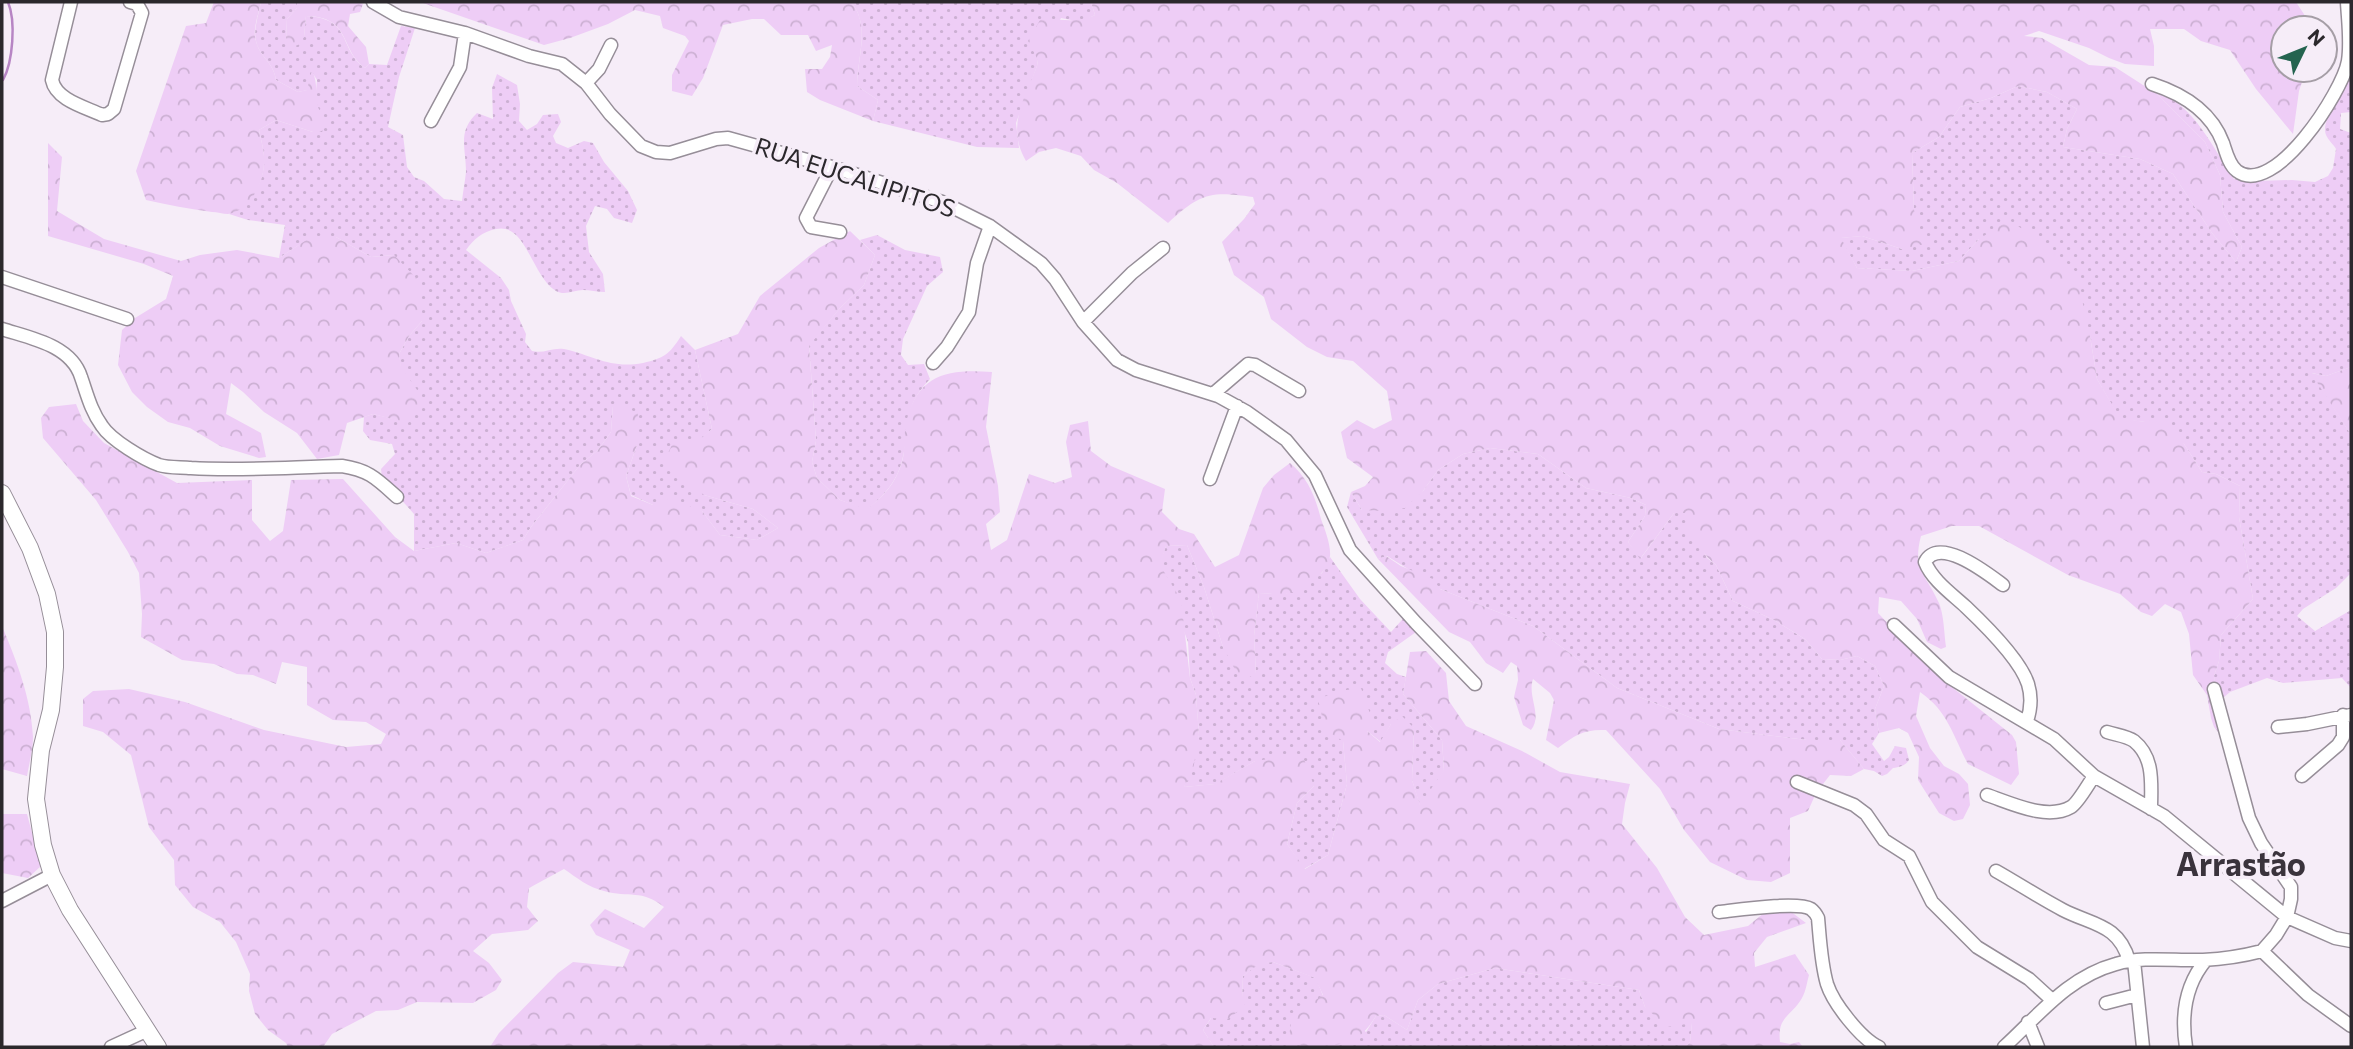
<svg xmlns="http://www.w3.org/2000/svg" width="2353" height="1049" font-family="Commissioner,sans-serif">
	<defs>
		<pattern id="grass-dots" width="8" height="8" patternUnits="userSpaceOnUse" patternTransform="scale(1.75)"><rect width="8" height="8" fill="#eecdf6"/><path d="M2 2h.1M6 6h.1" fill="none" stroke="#ccb0d3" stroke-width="1.8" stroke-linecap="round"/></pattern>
		<pattern id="forest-crowns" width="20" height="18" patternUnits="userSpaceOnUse" patternTransform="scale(1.75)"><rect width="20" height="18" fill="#eecdf6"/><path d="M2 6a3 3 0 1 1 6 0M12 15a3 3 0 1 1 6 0" fill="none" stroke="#ccb0d3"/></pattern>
	</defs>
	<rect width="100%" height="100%" fill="#f6edf8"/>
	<path fill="url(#grass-dots)" d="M261,2h36v6l-10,11 -1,20 18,-2 2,-21c47,2 32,33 59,52l4,-4 18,1 14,-39 14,2 -16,49 -11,50 15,8 4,32 7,10 10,4 20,18 18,2c1,-10 3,-19 4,-29 0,-25 -9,-40 11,-59l16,6 -1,-31 5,-14 20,11 3,19 -1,17 8,9 10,-6 6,-9 15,-1 3,8 -8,14 3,7 12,5 16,-7 9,2 11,19 24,29 9,19 -5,13 -18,-5 -7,-9 -12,-3 -9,20 3,26 14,22 2,18c-8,0 -15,-2 -22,-2 -9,0 -18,6 -27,1 -24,-14 -30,-69 -60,-62 -14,3 -22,10 -30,21l35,28 8,12 2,11 15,33 -1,8 7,9c11,3 21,-4 32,-2 31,7 46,20 79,14 21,-5 26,-8 38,-27l14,14 17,79 -13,12 5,54 49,14 25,19 -21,12 -37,-5 -18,-24 -49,-6 -22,-10 -5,-19 11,-31 -24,-39 -2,26 -13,18 -18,15 -49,62 -8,13 -37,13 -30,-10 -42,8v-37l-32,-36 -1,-9 14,-15 -3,-10 -22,-4 -7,-9 1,-14 9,-3 34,8 -8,-68 10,-18 13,-15 -28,-66 -23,2 -35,-20 -37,8 -20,13 6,-33 -37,-5 -19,-6c21,-10 36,-31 35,-55 0,-9 -3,-19 -5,-29l17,-10 37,12 7,-18 -5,-12 2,-22 -5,-8 -4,18 -10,2 -22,-12c-3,-19 -16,-22 -20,-39 -3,-11 3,-28 5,-39z
		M851,2h240l4,13 -14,7 -20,-4 -23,42 -1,6 -21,57 3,25 -42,-1 -104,-26 5,-21 -21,-14c0,-27 14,-61 -6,-84z
		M2348,79l3,1v32l-10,1 -1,16 11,4v234l-25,9 -14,-3 39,62v138l-15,15 -33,21 -6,7 18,15 36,-21v78l-9,-10 -59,5 -16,-5 -37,14 -13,11 -3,-27 5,-15 2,-26 32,-36 -14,-82 1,-31 -24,-12 -14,-2 -18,-28 -39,-22 -25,-3 -23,-40 -7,-43 -111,-97 -20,22 -47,10 -55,-3 -17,-30 22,-2 40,13 12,-39 -2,-57 27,-16 21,-30 31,-9 27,-12 29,6 30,17 -10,20 -4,18 77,12 33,15 39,59 24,29 6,-15 -19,-35 -3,-37 -15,-33 -48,-48c35,6 58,58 77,85l21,2 37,-1 23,2 13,-6 5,-8 3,-19c-2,-4 -8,-9 -10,-14 -6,-14 17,-41 22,-56z
		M877,235l28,15 35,7 3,15 -16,14 -24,53 -2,16 7,10 16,-1 6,15c-29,30 -19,47 -28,82 -5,21 -19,35 -35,49l-27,-10 -23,-22 -5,-16 4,-21 -7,-96 31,-37 24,-23 11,-30 -15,-15z
		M1490,448l48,6 48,34 45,10 15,7 -1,11 -17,26 13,16 33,-45h11l22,45 9,7 17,36 41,19 31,19 17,20 18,1 17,-4 18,10 9,20 -9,23 4,24 -7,11 12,17 5,-4 6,-11 11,2 3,12c-4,6 -9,7 -16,8l-6,6 -5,2 -8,-5 -10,-2 -24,-29h-33l-88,-11 -102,-41 -84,-62 -93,-37 -53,-33 -9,3 -31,-52 4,-15 11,18 61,-19 15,-21 25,-16z
		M1187,545l17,42 19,60 33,27 -2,-38 5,-43 27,1 36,-21 8,-16 30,42 31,33 20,-22 5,22 -28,20 -3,11 12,11 9,3 -3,17 39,46 2,31 -24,35 -8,-26 2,-52 -23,-4 -10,18 -14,-11 -24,10 4,43 -19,71 -24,14 -17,-25 10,-41 17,-17 -59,-25 -39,23 -32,3 15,-52 -3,-40 -6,-17 -2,-36 -29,-77 7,-19z
		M1273,962l43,16 7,18 43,36 10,-16 8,-1 23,15 11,-30 20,-16 57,-16 144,22 6,17 47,16 -2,19 -4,5h-275l-5,-2 -3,2h-189l-11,-17 9,-13 30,-20 1,-21 16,-13z"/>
	<path fill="url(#forest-crowns)" d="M214,2h47c-2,11 -9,28 -5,39 4,17 17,20 20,39l22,12 9,-2 5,-20c10,22 -4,31 16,52l-6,10h-9l-37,-12 -17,10c2,11 6,22 5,33 0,19 -14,48 -36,51 -5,0 -11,-2 -16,-2 -23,-3 -44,-7 -66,-12l-10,-29 50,-145 20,-3z
		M297,2h62l4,2 -3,8 -10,2 -2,12 18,21 3,17 -4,4c-26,-19 -13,-51 -59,-52l-2,21 -4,7 -7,3 -7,-8 1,-20 10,-11z
		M420,2h431c20,23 6,56 6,84l21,14 -5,21 -53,-21 -13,-8 -2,-23h17l8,-12 2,-12 -16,6 -8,-16h-27l-17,-16h-12l-29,6 -20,53 -11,18 -20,-5v-16l17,-34 -4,-5 -22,-8 -3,-12 -25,-6 -27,14 -38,14 -26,7z
		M1091,2h1205l17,26h-30v42h36l-16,9 -4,12 -6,43 -37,-45 -26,-39 -29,-9 -17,-12h-34l4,17v20l-29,-2 -16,-6 -20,-10 -50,-17 -15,5 18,2 47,27 26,2 42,27 48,48 15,33 3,37 19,35 -6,15 -24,-29 -39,-59 -33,-15 -77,-12 4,-18 10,-20 -30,-17 -29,-6 -27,12 -31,9 -21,30 -27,16 2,57 11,34 -23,5 -40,-13 -21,2 16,30 55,3 47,-10 20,-22 30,-19 44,30 23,22 14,64 7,43 23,39 25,4 15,-4 24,26 18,28 14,2 24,12 -1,31 14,82 -32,36 -2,26 -5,15 7,47 -2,10 -5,-6 -3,-9 -4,-23 -14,-20 -4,-41 -8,-22 -16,-8 -13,12 -11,-4 -21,-18 -52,-19 -89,-49h-27l-31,10c-9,34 5,38 18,67 5,12 5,30 7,44l-5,2 -14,-7 -10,-23 -16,-18 -22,-4 -1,16 60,63 74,59 4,7 3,32 -8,11 -43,-21c-15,-28 -20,-53 -48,-72l-4,24 14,32 14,18 15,8 9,10 2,21 -7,14 -9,2 -15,-8 -21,-33 1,-23 -11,-24 -9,-5 -20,5 -4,-24 9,-23 -9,-20 -18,-10 -17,4 -18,-1 -17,-20 -31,-19 -41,-19 -17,-36 -8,-7 -21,-28 -2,-17h-11l-34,46 -12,-17 17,-26 1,-11 -15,-7 -45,-10 -48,-34 -48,-6 -27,6 -25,16 -15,21 -18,17 -20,3 -23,-1 -11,-18 14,-6 8,-9 -26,-19 -6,-26 16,-12 17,9 18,-9 -5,-29 -34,-30 -26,-4 -20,-10 -36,-28 -7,-22 -30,-22 -12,-33 22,-23 11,-15 -2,-7c-43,-6 -52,-4 -85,26l-51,-40 -23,-13 -13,-14 -25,-8 -17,4 -13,9c-20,-35 -2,-61 11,-95l1,-6 -10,-19 12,-21c20,-2 37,4 55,-5z
		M48,143l14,14 -5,54 47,28 77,22 19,-6 37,-5 42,8 32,-21h25l35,20 23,-2 24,25 3,11 1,30 -13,15 -10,18 2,13 21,30 -14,26 -35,-9 -26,9 -8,32 -22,4 -20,-26 -33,-21 -21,-20 -12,-9 -5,31 35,19 5,24 -7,1 -39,-12 -30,-18 -22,-6 -21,-15 -15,-15 -14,-27 4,-35 13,-12 31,-19 7,-23 -29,-12 -96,-28z
		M850,231l25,24 -11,30 -24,23 -31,38 7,95 -4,21 5,16 23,22 27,9c16,-12 29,-26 35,-47 4,-13 1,-29 5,-43 12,-46 43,-50 85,-47l-6,55 12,59 2,26 -14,12 5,26 16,-10 22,-66 26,9 17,-6 -6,-35 4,-17 18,-4 3,30 20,15 54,23 -3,23 17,17 15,5 21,33 24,-12 24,-67 11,-13 16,-12c18,15 25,33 31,56 4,11 10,26 9,37 -2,18 -28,35 -44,38 -8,1 -19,-1 -27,-1l-5,43 2,38 -15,7 -18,-34 -19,-60 -17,-42 -21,1 -6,19 21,35 9,78 6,17 3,40 -6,35 -9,17 31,-3 40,-23 47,-7 12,32 -17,17 -10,41 18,25 23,-14 19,-71 -4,-43 -18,-11 -7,-31 21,-8 22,-3 12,34 -6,9 13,11 11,-18 11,-8 12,12 -2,52 8,25 24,-35 -2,-30 -39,-46 7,-42 16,-1 20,22 3,28 17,25 56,25 38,21 70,12 -5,19 -3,21 35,44 28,49 19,18 44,-9 17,-14 25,-1 16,12 -39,14 -13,16 1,14 40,-13 14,21c-2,7 -3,16 -7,23 -11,19 -25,18 -22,44l10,2 9,-2 4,5h-117l4,-5 2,-19 -25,4 -22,-20 -6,-17 -144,-22 -57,16 -20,16 -11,30 -23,-15 -8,1c-16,25 -26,28 -55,30 -12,1 -21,0 -33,-3l4,-27 31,-21 -8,-17 -42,-16 -14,2 -16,12 -1,21 3,9 -17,13 -17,-1 -8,12 11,17h-724l9,-14 59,-60 15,-11 50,5 7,-17 -34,-15 -6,-10 15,-16 39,19 20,-21c-22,-18 -35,-9 -60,-16 -16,-4 -27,-13 -40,-22l-35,19 -2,19 11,14 -10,9 -36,4 -19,17 16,12 13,17 -6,10 -23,13 -56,-1 -19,8 -22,1 -44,23 -9,13h-35l-2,-4 -18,-13 -13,-16 -6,-23 1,-17 -14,-32 -16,-20 -27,-15 -18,-22 -1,-25 -25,-33 -18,-72 -28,-23 -20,-6v-27l10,-8 36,-2 56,13 79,28 82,17 35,-3 5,-10 -20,-12 -33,-2 -26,-15v-38l-25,-5 -6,22 -23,-9 -16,-1 -23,-10 -32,-4 -41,-23 1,-23 -3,-41 -11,-21 -32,-52 -53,-62 -2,-20 8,-11 27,-3 7,17 21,22 73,40 75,-3v40l18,21 13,-10 8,-51 52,-1 52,58 19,14 42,-8 30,10 37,-13 8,-13 49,-62 18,-15 13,-18 2,-26 25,6 -1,33 -11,31 5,20 22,9 17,-7 32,13 18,24 37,5 21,-12 -25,-19 -49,-14 -41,-32 12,-24 23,2 14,-12 -17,-79 43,-16 22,-38 59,-48z
		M2351,367v68l-40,-62 15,3z
		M1386,556l15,10 32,13 7,10 93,37 84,62 102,41 88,11h33l24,29 -13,7 -21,-1 -14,18 -8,18 -18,7v55l-19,9 -24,-2 -37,-18 -26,-32 -24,-41 -54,-59c-22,-1 -31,5 -48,18l-12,-8 8,-40 -4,-7 -17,-14c-6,18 10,36 -2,51l-8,-5 -9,-28 4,-17 -1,-14 -6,-4 -8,11 -17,-10 -16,-21 -21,-10 -71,-73z
		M2,626c15,36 29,72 31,111 0,13 -4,27 -6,39l-25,-7z
		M2,814h25l14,52 -13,12 -26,-5z"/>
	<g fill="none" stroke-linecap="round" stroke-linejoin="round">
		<path stroke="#b785c4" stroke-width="2.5" d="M3,80c10,-18 13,-59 5,-78"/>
		<defs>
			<path id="minor" d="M71,2l-19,78c4,20 33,27 50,35l6,-1 6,-5 28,-96 -5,-9 -7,-2
				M373,2l26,15 66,16 64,23 33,8 24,19 24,31 31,32 15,6 14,1 46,-14 12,-1 104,29 110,35 48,24 51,37 14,16 28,43 34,38 19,10 82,26 29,16 39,28 29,35 35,75 66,73 59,61
				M586,83l13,-14 12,-24
				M2152,84c31,10 59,27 71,59 3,9 6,22 14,28 37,28 106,-80 111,-110 3,-19 0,-40 -1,-59
				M431,121l29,-54 5,-34
				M832,167l-26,51 5,9 29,5
				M2,277l125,42
				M1083,322l49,-49 31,-25
				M2,329c28,9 69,16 79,48 6,17 10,34 21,49 9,14 41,33 57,39 9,3 22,2 32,3 50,3 101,-1 151,-2 27,4 35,13 55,31
				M933,363l14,-16 22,-35 8,-49 13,-37
				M1213,394l35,-30 7,1 44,26
				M1210,479l27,-73
				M2003,585c-15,-11 -64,-50 -78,-23 7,18 27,32 41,45 19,18 54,52 62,77 4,13 3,25 -1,37
				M1894,625l55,52 105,62 40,37 70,40 123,101 48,21 16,3
				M2278,727l29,-3 44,-9
				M2107,732c9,3 20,4 27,9 21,17 17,44 17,68
				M2302,776l36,-31 5,-8v-22
				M1797,782l57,23 12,9 18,26 25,16 23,46 45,45 52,32 23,21
				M1987,795c24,8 60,26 84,12 7,-4 18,-24 23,-31
				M1996,871c23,13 44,27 67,39 29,15 56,14 66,51
				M2,901l50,-26
				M1719,912c18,-2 79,-11 92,-3 4,3 5,5 7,9 2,22 3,45 9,66 6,19 34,55 52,63
				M2262,951l46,44 43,31
				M2134,961l9,86
				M2106,1003l31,-8
				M2028,1022l10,25
				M111,1047l37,-17
				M2004,1047c35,-32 64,-70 112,-83 27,-8 59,-3 87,-4 20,-1 40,-4 59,-9l14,-16 11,-18 4,-18v-12l-30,-44 -12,-25 -35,-129
				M2186,1047c-5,-32 -1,-62 20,-87"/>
			<path id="major" d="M2,493l28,55 17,46 8,38v35l-4,43 -10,40 -5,49 7,46 9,30 18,35 88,137"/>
		</defs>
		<use href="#minor" stroke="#968e98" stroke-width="15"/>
		<use href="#major" stroke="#968e98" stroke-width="18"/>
		<use href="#minor" stroke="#fff" stroke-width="12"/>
		<use href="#major" stroke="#fff" stroke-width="16"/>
	</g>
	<g text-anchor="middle" stroke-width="7" stroke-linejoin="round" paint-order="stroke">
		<g font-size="24" fill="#2b282c" stroke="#f6edf8">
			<text transform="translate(855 178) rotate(18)" y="8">RUA EUCALIPITOS</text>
		</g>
		<g font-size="32" font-weight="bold" fill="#3a333c" stroke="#f6edf8">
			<text x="2241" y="876">Arrastão</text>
		</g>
	</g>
	<rect width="2353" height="1049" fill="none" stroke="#2b282c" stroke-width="7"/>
	<g transform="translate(2304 49) rotate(47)"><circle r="33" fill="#f6edf8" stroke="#a59ea6" stroke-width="2"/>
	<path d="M0-5L12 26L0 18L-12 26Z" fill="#24634f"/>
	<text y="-10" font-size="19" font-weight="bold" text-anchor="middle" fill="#2b282c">N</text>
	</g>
</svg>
